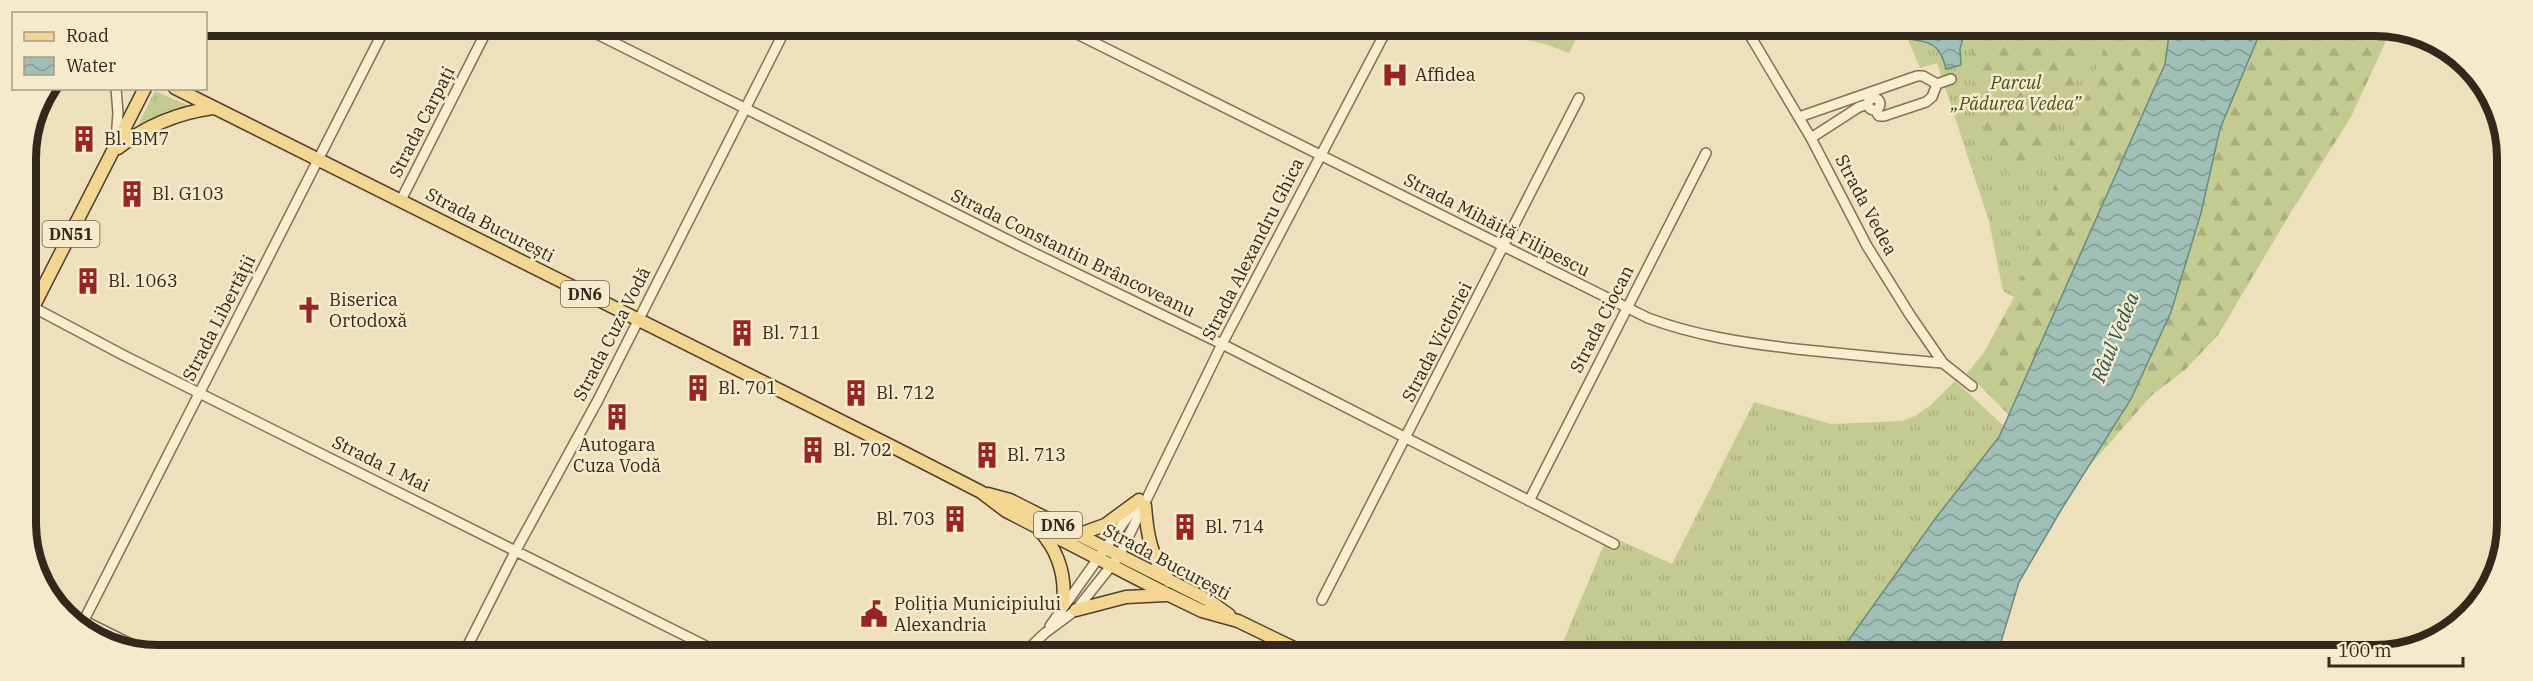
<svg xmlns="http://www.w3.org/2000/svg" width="2533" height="681" font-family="'IBM Plex Serif',serif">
	<defs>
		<pattern id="grass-tufts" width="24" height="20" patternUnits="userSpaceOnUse" patternTransform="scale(1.5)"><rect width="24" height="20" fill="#c4cb90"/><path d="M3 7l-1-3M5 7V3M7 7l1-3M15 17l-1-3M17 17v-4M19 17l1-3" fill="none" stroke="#a9ae7c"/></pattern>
		<pattern id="forest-firs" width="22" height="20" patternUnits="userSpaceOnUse" patternTransform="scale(1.5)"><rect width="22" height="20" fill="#c4cb90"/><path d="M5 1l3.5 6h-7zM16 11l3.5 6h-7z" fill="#a9ae7c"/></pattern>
		<pattern id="water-waves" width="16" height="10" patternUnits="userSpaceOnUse" patternTransform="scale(1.5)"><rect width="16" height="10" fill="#a0bfb6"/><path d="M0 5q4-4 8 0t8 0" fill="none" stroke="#839b93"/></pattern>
	</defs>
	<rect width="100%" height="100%" fill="#eee0bc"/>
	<path fill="url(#grass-tufts)" d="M1903,28h208l-97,269 -11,-6 -14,-70 -52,-158 -17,5z
		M155,91l35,15 -23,5 -30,16z
		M1955,381l49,45 -5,11 -64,82 -97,136 -280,-1 50,-119 64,29 82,-162 77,22 71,-3 13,-5 16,-11z"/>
	<path fill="url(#forest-firs)" d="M1987,28h105l3,11 -43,97 -21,31 -19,9c-27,-20 -44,-103 -40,-136z
		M2111,28h59l-5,36 -156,351 -42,-42 18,-22 29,-54z
		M2262,28h130l-41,89 -60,95 -73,123 -32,34 -35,27 -66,75 116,-258 19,-84z"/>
	<path fill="#c4cb90" d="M1500,27h82l-13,26c-9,-3 -19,-8 -28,-10 -17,-4 -28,-4 -41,-16z"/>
	<path fill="url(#water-waves)" stroke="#688c83" stroke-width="1.5" d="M1909,28h57l-6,21 1,16 -15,4c-5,-20 -11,-27 -32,-29z
		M2170,28h92l-42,101 -19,84 -30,99 -40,87 -70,111 -42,72 -22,73h-159l97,-136 64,-82 166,-373z"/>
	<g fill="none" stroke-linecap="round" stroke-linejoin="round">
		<defs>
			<path id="minor" d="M581,26l451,226 190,92 392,200
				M1063,27l585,291c48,18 97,25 148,31 49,5 98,10 147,14
				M1745,27l66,111 56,108 43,69 33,48 29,23
				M116,88l2,25 -2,27
				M1868 104a6 6 0 1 1 12 0a6 6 0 1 1-12 0Z
				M1875,110l4,6h5l42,-14 6,-5 5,-13
				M1799,117l118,-41h6l14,8 14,-5
				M1811,138l48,-31 9,-3
				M401,200l88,-174
				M27,304l96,51 597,298
				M1529,501l177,-348
				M1322,600l257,-502
				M60,609l89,44
				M81,626l305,-600
				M1050,626l86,-121
				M464,653l52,-103 82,-150 189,-374
				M1023,654l22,-21 31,-23 43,-54 103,-212 166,-317"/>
			<path id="major" d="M175,88l722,361 84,43 25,19 163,84 33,16 36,10 68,33
				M118,148c29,-23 59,-35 95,-40
				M27,319l118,-231
				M988,494l22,6 198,100 21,15
				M1145,506c2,28 6,52 24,75
				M1040,531c19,21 26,47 23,74
				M1077,535l28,-10 34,-25
				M1076,610l50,-13 40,-2"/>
		</defs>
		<use href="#minor" stroke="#856f55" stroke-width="12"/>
		<use href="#major" stroke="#523e2a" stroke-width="15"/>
		<use href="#minor" stroke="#f9edcf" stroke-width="9"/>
		<use href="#major" stroke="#f3d692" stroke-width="12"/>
	</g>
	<defs>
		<symbol id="hospital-bare" viewBox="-9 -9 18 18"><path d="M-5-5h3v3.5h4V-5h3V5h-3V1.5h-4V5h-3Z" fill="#952625" stroke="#f5eacb" stroke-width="2.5" paint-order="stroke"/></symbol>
		<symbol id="building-bare" viewBox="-9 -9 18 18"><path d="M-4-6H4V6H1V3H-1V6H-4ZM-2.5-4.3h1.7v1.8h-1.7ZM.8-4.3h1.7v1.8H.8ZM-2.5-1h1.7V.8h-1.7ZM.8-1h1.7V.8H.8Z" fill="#952625" stroke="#f5eacb" stroke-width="2.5" paint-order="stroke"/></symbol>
		<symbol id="church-bare" viewBox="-9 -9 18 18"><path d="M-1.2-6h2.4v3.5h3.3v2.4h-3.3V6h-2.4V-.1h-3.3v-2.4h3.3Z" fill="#952625" stroke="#f5eacb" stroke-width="2.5" paint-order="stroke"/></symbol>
		<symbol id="civic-bare" viewBox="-9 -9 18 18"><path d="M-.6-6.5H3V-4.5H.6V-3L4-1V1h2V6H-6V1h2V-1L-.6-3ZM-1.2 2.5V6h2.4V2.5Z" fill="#952625" stroke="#f5eacb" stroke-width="2.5" paint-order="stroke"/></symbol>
	</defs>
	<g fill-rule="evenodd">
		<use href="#hospital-bare" x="1376" y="56" width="38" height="38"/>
		<use href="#building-bare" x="65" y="120" width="38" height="38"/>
		<use href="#building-bare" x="113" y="175" width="38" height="38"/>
		<use href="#building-bare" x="69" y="262" width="38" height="38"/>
		<use href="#church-bare" x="290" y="291" width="38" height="38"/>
		<use href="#building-bare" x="723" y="314" width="38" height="38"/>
		<use href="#building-bare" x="679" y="369" width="38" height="38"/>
		<use href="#building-bare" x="837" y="374" width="38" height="38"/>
		<use href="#building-bare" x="598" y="398" width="38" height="38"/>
		<use href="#building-bare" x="794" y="431" width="38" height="38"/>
		<use href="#building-bare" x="968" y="436" width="38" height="38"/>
		<use href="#building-bare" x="936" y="500" width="38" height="38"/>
		<use href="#building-bare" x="1166" y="508" width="38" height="38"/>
		<use href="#civic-bare" x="855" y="595" width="38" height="38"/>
	</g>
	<g text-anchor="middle" stroke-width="5" stroke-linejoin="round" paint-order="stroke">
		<g fill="#f5eacb" stroke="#6e6250" stroke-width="1.5">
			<rect x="42.5" y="221" width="57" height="26" rx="4.5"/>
			<rect x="561" y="281" width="48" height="26" rx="4.5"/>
			<rect x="1034" y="512" width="48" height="26" rx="4.5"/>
		</g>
		<g font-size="16" font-weight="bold" fill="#34271b">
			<text x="71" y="240">DN51</text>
			<text x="585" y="300">DN6</text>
			<text x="1058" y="531">DN6</text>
		</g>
		<g font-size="18" fill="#34271b" stroke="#f5eacb" text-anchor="start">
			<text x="1415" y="81">Affidea</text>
			<text x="104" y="145">Bl. BM7</text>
			<text x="152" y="200">Bl. G103</text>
			<text x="108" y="287">Bl. 1063</text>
			<text x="329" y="306">Biserica<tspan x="329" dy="21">Ortodoxă</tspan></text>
			<text x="762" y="339">Bl. 711</text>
			<text x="718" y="394">Bl. 701</text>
			<text x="876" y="399">Bl. 712</text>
			<text x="617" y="451" text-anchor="middle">Autogara<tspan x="617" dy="21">Cuza Vodă</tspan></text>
			<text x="833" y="456">Bl. 702</text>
			<text x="1007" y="461">Bl. 713</text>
			<text x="935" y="525" text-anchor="end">Bl. 703</text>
			<text x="1205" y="533">Bl. 714</text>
			<text x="894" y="610">Poliția Municipiului<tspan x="894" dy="21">Alexandria</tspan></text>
		</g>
		<g font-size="18" font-style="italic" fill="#445121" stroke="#f5eacb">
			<text x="2016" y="89">Parcul<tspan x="2016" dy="21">„Pădurea Vedea”</tspan></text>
		</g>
		<g font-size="18" fill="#34271b" stroke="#f5eacb">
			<text transform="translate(422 122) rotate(-63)" y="6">Strada Carpați</text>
			<text transform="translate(1866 205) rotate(62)" y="6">Strada Vedea</text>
			<text transform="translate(490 225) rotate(27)" y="6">Strada București</text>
			<text transform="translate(1497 225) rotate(27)" y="6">Strada Mihăiță Filipescu</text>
			<text transform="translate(1253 249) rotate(-63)" y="6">Strada Alexandru Ghica</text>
			<text transform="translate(1073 253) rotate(26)" y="6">Strada Constantin Brâncoveanu</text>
			<text transform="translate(219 318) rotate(-63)" y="6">Strada Libertății</text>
			<text transform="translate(1602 319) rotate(-63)" y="6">Strada Ciocan</text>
			<text transform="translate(612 334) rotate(-63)" y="6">Strada Cuza Vodă</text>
			<text transform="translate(1437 342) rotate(-63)" y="6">Strada Victoriei</text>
			<text transform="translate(381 464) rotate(26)" y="6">Strada 1 Mai</text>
			<text transform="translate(1167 562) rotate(28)" y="6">Strada București</text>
		</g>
		<g font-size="20" font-style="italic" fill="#295452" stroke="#f5eacb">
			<text transform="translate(2115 337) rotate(-68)" y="7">Râul Vedea</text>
		</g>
	</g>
	<path d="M0 0H2533V681H0ZM158 36H2375A122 122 0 0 1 2497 158V523A122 122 0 0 1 2375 645H158A122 122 0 0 1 36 523V158A122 122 0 0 1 158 36Z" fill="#f5eacb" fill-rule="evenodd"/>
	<path fill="none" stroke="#34271b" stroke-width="8" d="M158 36H2375A122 122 0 0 1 2497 158V523A122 122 0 0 1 2375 645H158A122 122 0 0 1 36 523V158A122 122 0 0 1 158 36Z"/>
	<rect x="12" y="12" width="195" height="78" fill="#f5eacb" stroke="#a89c85" stroke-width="1.5"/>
	<rect x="24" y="32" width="30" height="9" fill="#f3d692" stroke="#a89c85" stroke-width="1.5"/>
	<text x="66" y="42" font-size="18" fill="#34271b">Road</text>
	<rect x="24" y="57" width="30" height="18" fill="url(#water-waves)" stroke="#a89c85" stroke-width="1.5"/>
	<text x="66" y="72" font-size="18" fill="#34271b">Water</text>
	<path d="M2329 657v9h134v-9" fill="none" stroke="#34271b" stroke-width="3"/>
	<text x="2338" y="657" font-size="18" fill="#34271b" stroke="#f5eacb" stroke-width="4.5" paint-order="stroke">100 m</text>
</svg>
